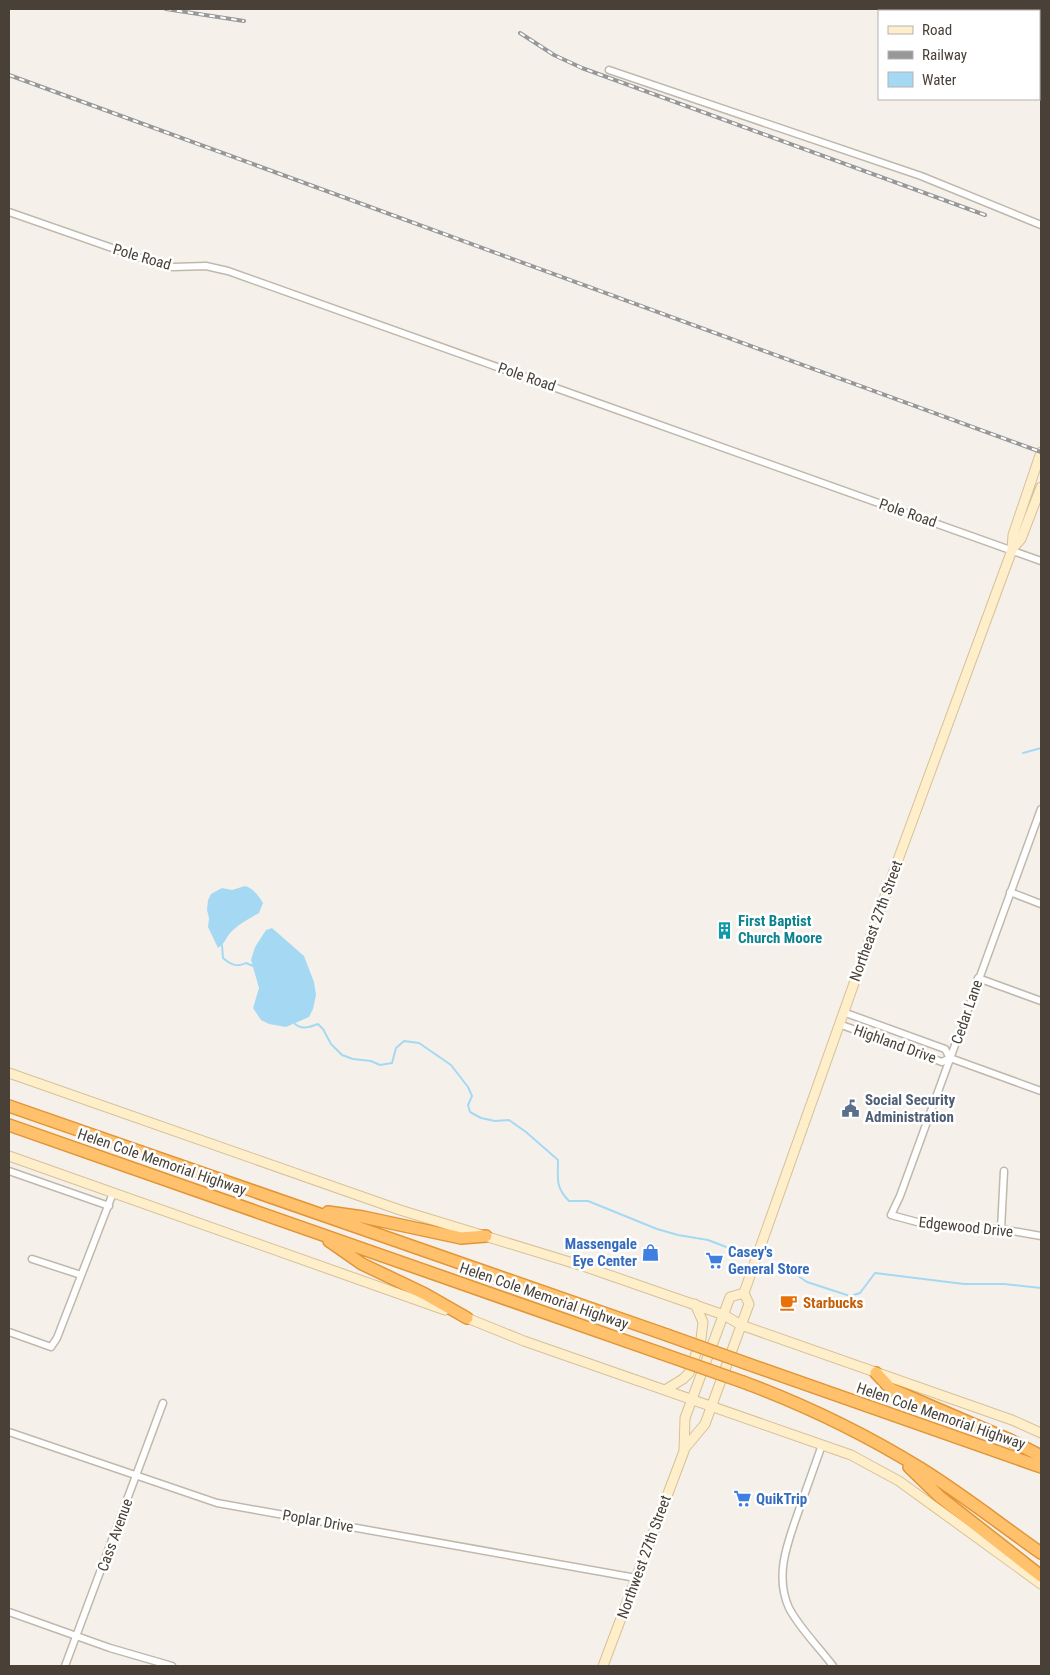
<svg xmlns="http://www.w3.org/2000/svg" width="1050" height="1675" font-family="'Roboto Condensed',sans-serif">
	<rect width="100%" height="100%" fill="#f5f1ea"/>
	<path fill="#a5d9f3" d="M245,886c8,2 14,10 18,17l-4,10c-11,6 -20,11 -28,19 -5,5 -6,12 -13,16l-10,-21 1,-9 -2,-8 1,-10 3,-6 11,-6 10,2z
		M272,928l32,28 10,26 2,13 -3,14 -4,8 -23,10 -17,-3 -8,-4 -8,-12 6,-20 -8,-28 4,-13 11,-17z"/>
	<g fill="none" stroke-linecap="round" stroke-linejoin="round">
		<path stroke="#a5d9f3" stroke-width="2" d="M1023,753l18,-5
			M222,945l1,13c7,6 14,10 23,5l7,3
			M295,1024c7,6 15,3 23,0l5,5 8,15 11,11 11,4 18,2 9,4 12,-2 4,-15 8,-7 15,2 32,22 17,22 4,9 -4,9 2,7 11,6 14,3 14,-1 17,12 32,28c0,18 -3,27 11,41h19l69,28 21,6 30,5 26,10
			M774,1266l20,7 13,9 43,14 10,-3 15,-20 89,11h40l37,4"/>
		<defs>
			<path id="street" d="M609,70l312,106 120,49
				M9,212l149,52 15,3 33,-1 22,5 813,290
				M1041,809l-141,387 -9,19 41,11 69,3 40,7
				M1010,892l31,12
				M978,978l63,23
				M843,1012l102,37 5,9 91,33
				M839,1024l103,38 8,-4
				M9,1171l100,35
				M1001,1229l3,-58
				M32,1259l49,16
				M9,1332l42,15 6,-9 56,-145
				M9,1432l208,71 419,75
				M822,1445c-7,20 -14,39 -21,59 -11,33 -28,69 -12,104 11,21 30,39 44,58
				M9,1612l101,36 62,18
				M65,1666l98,-263"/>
			<path id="secondary" d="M1012,549l9,-10 20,-52
				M9,1073l391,137 186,57 138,48 17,10 271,95 29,13
				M9,1156l436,154
				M462,1316l62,25 327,114 48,26 142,103
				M665,1390l18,-11 6,-6 12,-34 2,-17 -8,-18
				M685,1448l20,-24 44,-120 -5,-11 1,-3 150,-422 117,-318 1,-15 28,-83
				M603,1666l81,-215 1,-33 45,-121 14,-4"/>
			<path id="highway" d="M9,1106l658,229
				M9,1125l651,228
				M328,1212l35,5 98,21 25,-2
				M329,1241l33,23 63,30 42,24
				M748,1364l293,103
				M876,1373l15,16 119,51 31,16
				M743,1382c62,23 120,51 177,86 42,26 81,57 121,85
				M909,1467l31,30 101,79"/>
		</defs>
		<use href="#street" stroke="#c1b8ac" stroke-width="9"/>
		<use href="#secondary" stroke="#d6c199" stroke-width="11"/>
		<use href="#highway" stroke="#e29537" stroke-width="14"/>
		<use href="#street" stroke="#fff" stroke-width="6"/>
		<use href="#secondary" stroke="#ffeeca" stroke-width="9"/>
		<use href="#highway" stroke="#ffc16b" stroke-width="11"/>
		<defs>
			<path id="rail" d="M166,9l78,12
				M520,33l34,22 28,13 403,147
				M9,75l1032,377"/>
		</defs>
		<use href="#rail" stroke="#989898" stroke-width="4"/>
		<use href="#rail" stroke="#fff" stroke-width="2" stroke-dasharray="5.5" stroke-linecap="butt"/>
		<defs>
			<path id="highway-bridge" d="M667,1335l81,29
				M660,1353l83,29"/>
		</defs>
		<use href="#highway-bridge" stroke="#e29537" stroke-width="14" stroke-linecap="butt"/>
		<use href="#highway-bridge" stroke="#ffc16b" stroke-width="11"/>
	</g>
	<defs>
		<symbol id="building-bare" viewBox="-9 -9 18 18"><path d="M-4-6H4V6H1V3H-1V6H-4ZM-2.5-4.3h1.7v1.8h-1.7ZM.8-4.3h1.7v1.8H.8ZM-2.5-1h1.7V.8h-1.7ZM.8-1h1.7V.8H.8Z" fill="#0f9aa8" stroke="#fff" stroke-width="2.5" paint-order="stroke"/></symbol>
		<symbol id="civic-bare" viewBox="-9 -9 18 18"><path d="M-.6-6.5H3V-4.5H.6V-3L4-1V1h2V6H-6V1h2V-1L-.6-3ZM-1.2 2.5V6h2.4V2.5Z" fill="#5c6f8a" stroke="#fff" stroke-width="2.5" paint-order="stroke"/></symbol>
		<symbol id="shop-bare" viewBox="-9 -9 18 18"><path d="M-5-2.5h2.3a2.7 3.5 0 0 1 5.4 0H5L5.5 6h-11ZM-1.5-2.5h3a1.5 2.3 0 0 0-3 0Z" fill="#3f7fe0" stroke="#fff" stroke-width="2.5" paint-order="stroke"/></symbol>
		<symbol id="supermarket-bare" viewBox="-9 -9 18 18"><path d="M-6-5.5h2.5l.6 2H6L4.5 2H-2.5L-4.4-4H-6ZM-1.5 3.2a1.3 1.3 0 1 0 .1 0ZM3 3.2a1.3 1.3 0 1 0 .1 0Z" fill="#3f7fe0" stroke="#fff" stroke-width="2.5" paint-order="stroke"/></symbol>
		<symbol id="cafe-bare" viewBox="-9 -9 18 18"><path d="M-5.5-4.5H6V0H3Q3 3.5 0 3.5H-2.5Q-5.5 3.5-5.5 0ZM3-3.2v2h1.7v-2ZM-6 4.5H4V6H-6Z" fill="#e8710a" stroke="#fff" stroke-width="2.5" paint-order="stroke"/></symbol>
	</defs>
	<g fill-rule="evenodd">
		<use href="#building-bare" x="712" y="918" width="25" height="25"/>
		<use href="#civic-bare" x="838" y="1096" width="25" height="25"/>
		<use href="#shop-bare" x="638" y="1240" width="25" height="25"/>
		<use href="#supermarket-bare" x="702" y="1248" width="25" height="25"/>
		<use href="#cafe-bare" x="776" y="1290" width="25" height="25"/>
		<use href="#supermarket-bare" x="730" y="1486" width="25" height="25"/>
	</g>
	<g text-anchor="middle" stroke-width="5" stroke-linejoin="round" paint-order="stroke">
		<g font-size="15" fill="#494137" stroke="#fff">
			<text transform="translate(142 257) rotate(16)" y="5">Pole Road</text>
			<text transform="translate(527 377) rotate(19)" y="5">Pole Road</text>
			<text transform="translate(908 513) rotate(19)" y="5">Pole Road</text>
			<text transform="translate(876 921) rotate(-70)" y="5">Northeast 27th Street</text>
			<text transform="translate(967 1012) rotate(-71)" y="5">Cedar Lane</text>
			<text transform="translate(895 1044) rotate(20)" y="5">Highland Drive</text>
			<text transform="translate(162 1162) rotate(19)" y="5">Helen Cole Memorial Highway</text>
			<text transform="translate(966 1227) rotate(6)" y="5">Edgewood Drive</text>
			<text transform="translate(544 1296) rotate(19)" y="5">Helen Cole Memorial Highway</text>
			<text transform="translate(941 1416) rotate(19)" y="5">Helen Cole Memorial Highway</text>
			<text transform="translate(318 1521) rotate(10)" y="5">Poplar Drive</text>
			<text transform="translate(115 1535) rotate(-70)" y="5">Cass Avenue</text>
			<text transform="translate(644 1557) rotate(-70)" y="5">Northwest 27th Street</text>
		</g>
		<g font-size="15" font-weight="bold" fill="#0d838f" stroke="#fff" text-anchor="start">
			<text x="738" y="926">First Baptist<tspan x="738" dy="17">Church Moore</tspan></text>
		</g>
		<g font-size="15" font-weight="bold" fill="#4e5e75" stroke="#fff" text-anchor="start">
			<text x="865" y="1105">Social Security<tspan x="865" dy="17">Administration</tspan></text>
		</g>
		<g font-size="15" font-weight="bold" fill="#366cbe" stroke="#fff" text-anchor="start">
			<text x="637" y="1249" text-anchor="end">Massengale<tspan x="637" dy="17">Eye Center</tspan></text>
			<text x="728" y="1257">Casey's<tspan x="728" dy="17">General Store</tspan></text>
			<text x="756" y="1504">QuikTrip</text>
		</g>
		<g font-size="15" font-weight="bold" fill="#c56008" stroke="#fff" text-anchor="start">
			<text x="803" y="1308">Starbucks</text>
		</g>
	</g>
	<rect width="1050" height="1675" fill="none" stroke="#494137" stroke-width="20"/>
	<rect x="878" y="10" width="162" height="90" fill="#ffffff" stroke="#b6b3af"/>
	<rect x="888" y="26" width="25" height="8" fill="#ffeeca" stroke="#b6b3af"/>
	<text x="922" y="35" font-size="15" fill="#494137">Road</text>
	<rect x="888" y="51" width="25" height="8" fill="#989898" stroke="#b6b3af"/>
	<text x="922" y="60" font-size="15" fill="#494137">Railway</text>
	<rect x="888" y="72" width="25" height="15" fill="#a5d9f3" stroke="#b6b3af"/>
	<text x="922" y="85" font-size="15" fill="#494137">Water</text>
</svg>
